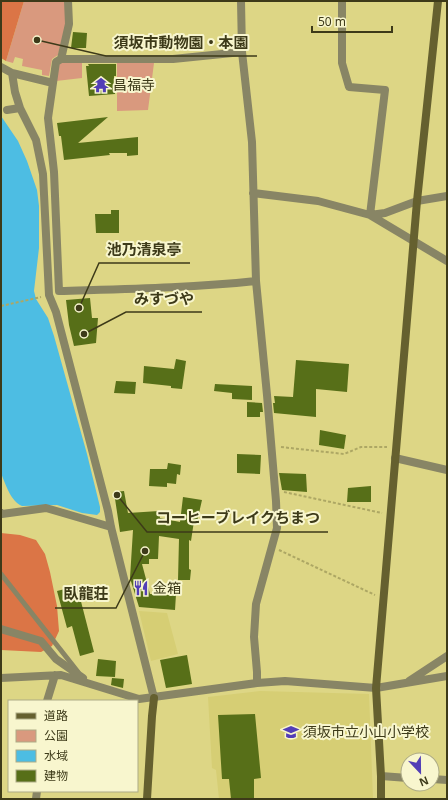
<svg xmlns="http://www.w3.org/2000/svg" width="448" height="800" font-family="'Noto Sans','Noto Sans JP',sans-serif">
	<rect width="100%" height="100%" fill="#ddd685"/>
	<path fill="#d6ce74" d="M139,611l28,2 11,41 -27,7z
		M260,691l109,3 4,105h-154l-3,-29 -4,-2 -4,-71z"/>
	<path fill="#d9997e" d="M24,1h41l1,23 -8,31 -6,4 -3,17 -7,-1v-5l-20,-4 1,-7 -8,-2 -2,6 -7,-2z
		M59,62h23v16l-26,3z
		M117,63h37l-6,47 -31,1z"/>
	<path fill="#db7546" d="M1,1h23l-18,60 -5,-3z
		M1,533l19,2 16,5 9,14 5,18 7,34 2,25 -7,15 -11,6 -40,-2z"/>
	<path fill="#4dbde3" d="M1,116l17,25 9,20 10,29 2,16v42l-5,43 2,8 12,19 6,18 33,118 13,53v5l-3,3 -15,-2 -25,-8 -35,1c-11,-4 -17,-23 -21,-33z"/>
	<path fill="#576f18" d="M73,32l14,1 -1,15h-15z
		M88,64h28v12h-2l1,18 -26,2 -3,-30h3z
		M108,117l-30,26 60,-6v18l-11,1v-3h-18l1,2 -46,5 -3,-24h-2l-2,-13z
		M111,210h8v23h-23l-1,-19h16z
		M90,298l2,20h6l-2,25 -22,3 -5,-21 -3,-25z
		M176,359l10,2 -4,28 -11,-1v-2l-28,-3 1,-17 30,3z
		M296,360l53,4 -2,28 -31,-3v28l-42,-4 -1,-10h2l-1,-7 19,1z
		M116,381l20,1 -1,12 -21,-1z
		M215,384l37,2v14l-20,-1v-6l-18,-2z
		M247,402l15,1 1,9h-3v5h-13z
		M320,430l26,5 -2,14 -25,-4z
		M237,454l24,1 -1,19 -23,-1z
		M168,463l13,2 -1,10 -3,-1 -1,10 -9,-1v4l-18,-1 1,-17h17z
		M279,473l27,1 1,18 -25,-2z
		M371,486v16h-24l1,-14z
		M124,491l4,22 31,-2 1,7 20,4 3,-25 19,3 -5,22 -3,-1 -3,20 -2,-1v29l2,1 -1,10h-12l1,-41 -20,-3 -1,23h-9v5h-7l8,30 15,1v-2l11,1 -1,16 -36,-3 -9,-29 3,-48 -13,2 -6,-40z
		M77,586l17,66 -14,4 -8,-30 -5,2 -10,-37z
		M187,655l5,29 -26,4 -6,-28z
		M98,659l18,2 -1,16 -19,-1z
		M112,678l12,1 -1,9 -12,-3z
		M255,714l6,64 -7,1v20h-23l-2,-20h-7l-4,-64z"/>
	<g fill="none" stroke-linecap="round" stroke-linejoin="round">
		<path stroke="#ada764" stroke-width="2" stroke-dasharray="3 2" stroke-linecap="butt" d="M1,306l40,-9
			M281,447l63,7 17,-7h26
			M284,492l98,21
			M279,550l96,45"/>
		<path stroke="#888565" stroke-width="5" d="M1,574l77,98"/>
		<path stroke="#888565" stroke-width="8" d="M68,1l1,23 -8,35 -5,3 -8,56 6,54 5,119c66,-2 131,-3 197,-10
			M241,1l1,51 10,90 4,139 11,114 9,106 1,27 -21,76 -2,33 3,35v11
			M342,1v62l7,24 36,3 -15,125
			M61,59h112l69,-7
			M1,67l11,6 41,10
			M12,73l3,19 5,16 16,32 7,34 6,121 7,17 52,199 3,16 43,171
			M7,110l13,-2
			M253,193l65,8 52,14 77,46
			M370,215l15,-2 32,-12 30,-5
			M395,458l52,12
			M1,513l1,1 44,-6 65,19
			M1,629l40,12 15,18 27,19
			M1,678l60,-3 78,24 118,-16 28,-2 91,7 71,-12
			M409,681l38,-25
			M47,701l8,-26
			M381,776l27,2
			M432,779l15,1
			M36,799l1,-8"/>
		<path stroke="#65602f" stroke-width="8" d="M147,799l5,-83 2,-18
			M381,799v-23l-5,-88 41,-487 21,-200"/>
	</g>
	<defs>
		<symbol id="temple-bare" viewBox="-9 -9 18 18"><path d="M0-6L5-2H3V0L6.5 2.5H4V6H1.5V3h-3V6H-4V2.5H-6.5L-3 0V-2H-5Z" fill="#523eb6" stroke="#f8f6ce" stroke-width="2.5" paint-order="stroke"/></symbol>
		<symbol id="restaurant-bare" viewBox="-9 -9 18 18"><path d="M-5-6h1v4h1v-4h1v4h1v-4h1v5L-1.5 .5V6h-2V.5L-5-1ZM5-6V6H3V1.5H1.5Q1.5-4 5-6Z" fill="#523eb6" stroke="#f8f6ce" stroke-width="2.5" paint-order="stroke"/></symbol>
		<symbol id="school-bare" viewBox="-9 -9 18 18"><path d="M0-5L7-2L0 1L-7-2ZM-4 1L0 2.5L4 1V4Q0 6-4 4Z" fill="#523eb6" stroke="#f8f6ce" stroke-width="2.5" paint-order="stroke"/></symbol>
	</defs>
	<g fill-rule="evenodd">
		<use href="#temple-bare" x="90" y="74" width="22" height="22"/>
		<use href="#restaurant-bare" x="130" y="577" width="22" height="22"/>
		<use href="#school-bare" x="280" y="721" width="22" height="22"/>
	</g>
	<g text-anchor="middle" stroke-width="4" stroke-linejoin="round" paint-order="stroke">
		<g font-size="14" fill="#3d3a19" stroke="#f8f6ce" text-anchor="start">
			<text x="113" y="90">昌福寺</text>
			<text x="153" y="593">金箱</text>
			<text x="303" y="737">須坂市立小山小学校</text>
		</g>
	</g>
	<path fill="none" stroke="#3d3a19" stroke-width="1.5" d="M37 40L106 56H257M79 308L99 263H190M84 334L126 312H202M117 495L147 532H328M145 551L116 608H55"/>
	<g fill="#3d3a19" stroke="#f8f6ce" stroke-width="1.5">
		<circle cx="37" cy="40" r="4"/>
		<circle cx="79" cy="308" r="4"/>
		<circle cx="84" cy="334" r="4"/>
		<circle cx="117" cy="495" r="4"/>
		<circle cx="145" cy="551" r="4"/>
	</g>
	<g font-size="15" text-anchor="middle" font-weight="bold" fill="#3d3a19" stroke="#f8f6ce" stroke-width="4" stroke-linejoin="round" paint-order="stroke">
		<text x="181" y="48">須坂市動物園・本園</text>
		<text x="144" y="255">池乃清泉亭</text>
		<text x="164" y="304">みすづや</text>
		<text x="238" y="523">コーヒーブレイクちまつ</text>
		<text x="86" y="599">臥龍荘</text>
	</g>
	<rect width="448" height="800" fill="none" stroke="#3d3a19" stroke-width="4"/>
	<rect x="8" y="700" width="130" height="92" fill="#f8f6ce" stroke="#adab86"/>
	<rect x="16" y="713" width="20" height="6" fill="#65602f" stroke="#adab86"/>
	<text x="44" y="720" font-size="12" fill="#3d3a19">道路</text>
	<rect x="16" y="730" width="20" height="12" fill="#d9997e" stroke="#adab86"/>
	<text x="44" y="740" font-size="12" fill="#3d3a19">公園</text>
	<rect x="16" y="750" width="20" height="12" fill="#4dbde3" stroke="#adab86"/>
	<text x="44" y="760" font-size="12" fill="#3d3a19">水域</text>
	<rect x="16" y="770" width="20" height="12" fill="#576f18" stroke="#adab86"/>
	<text x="44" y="780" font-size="12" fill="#3d3a19">建物</text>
	<g transform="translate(420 772) rotate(158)"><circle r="19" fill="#f8f6ce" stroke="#adab86"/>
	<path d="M0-3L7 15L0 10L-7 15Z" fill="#523eb6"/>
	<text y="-6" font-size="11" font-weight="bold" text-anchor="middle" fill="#3d3a19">N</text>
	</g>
	<path d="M312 26v6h80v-6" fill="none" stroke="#3d3a19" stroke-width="2"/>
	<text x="318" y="26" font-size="12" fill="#3d3a19" stroke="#f8f6ce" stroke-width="3" paint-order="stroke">50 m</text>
</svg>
